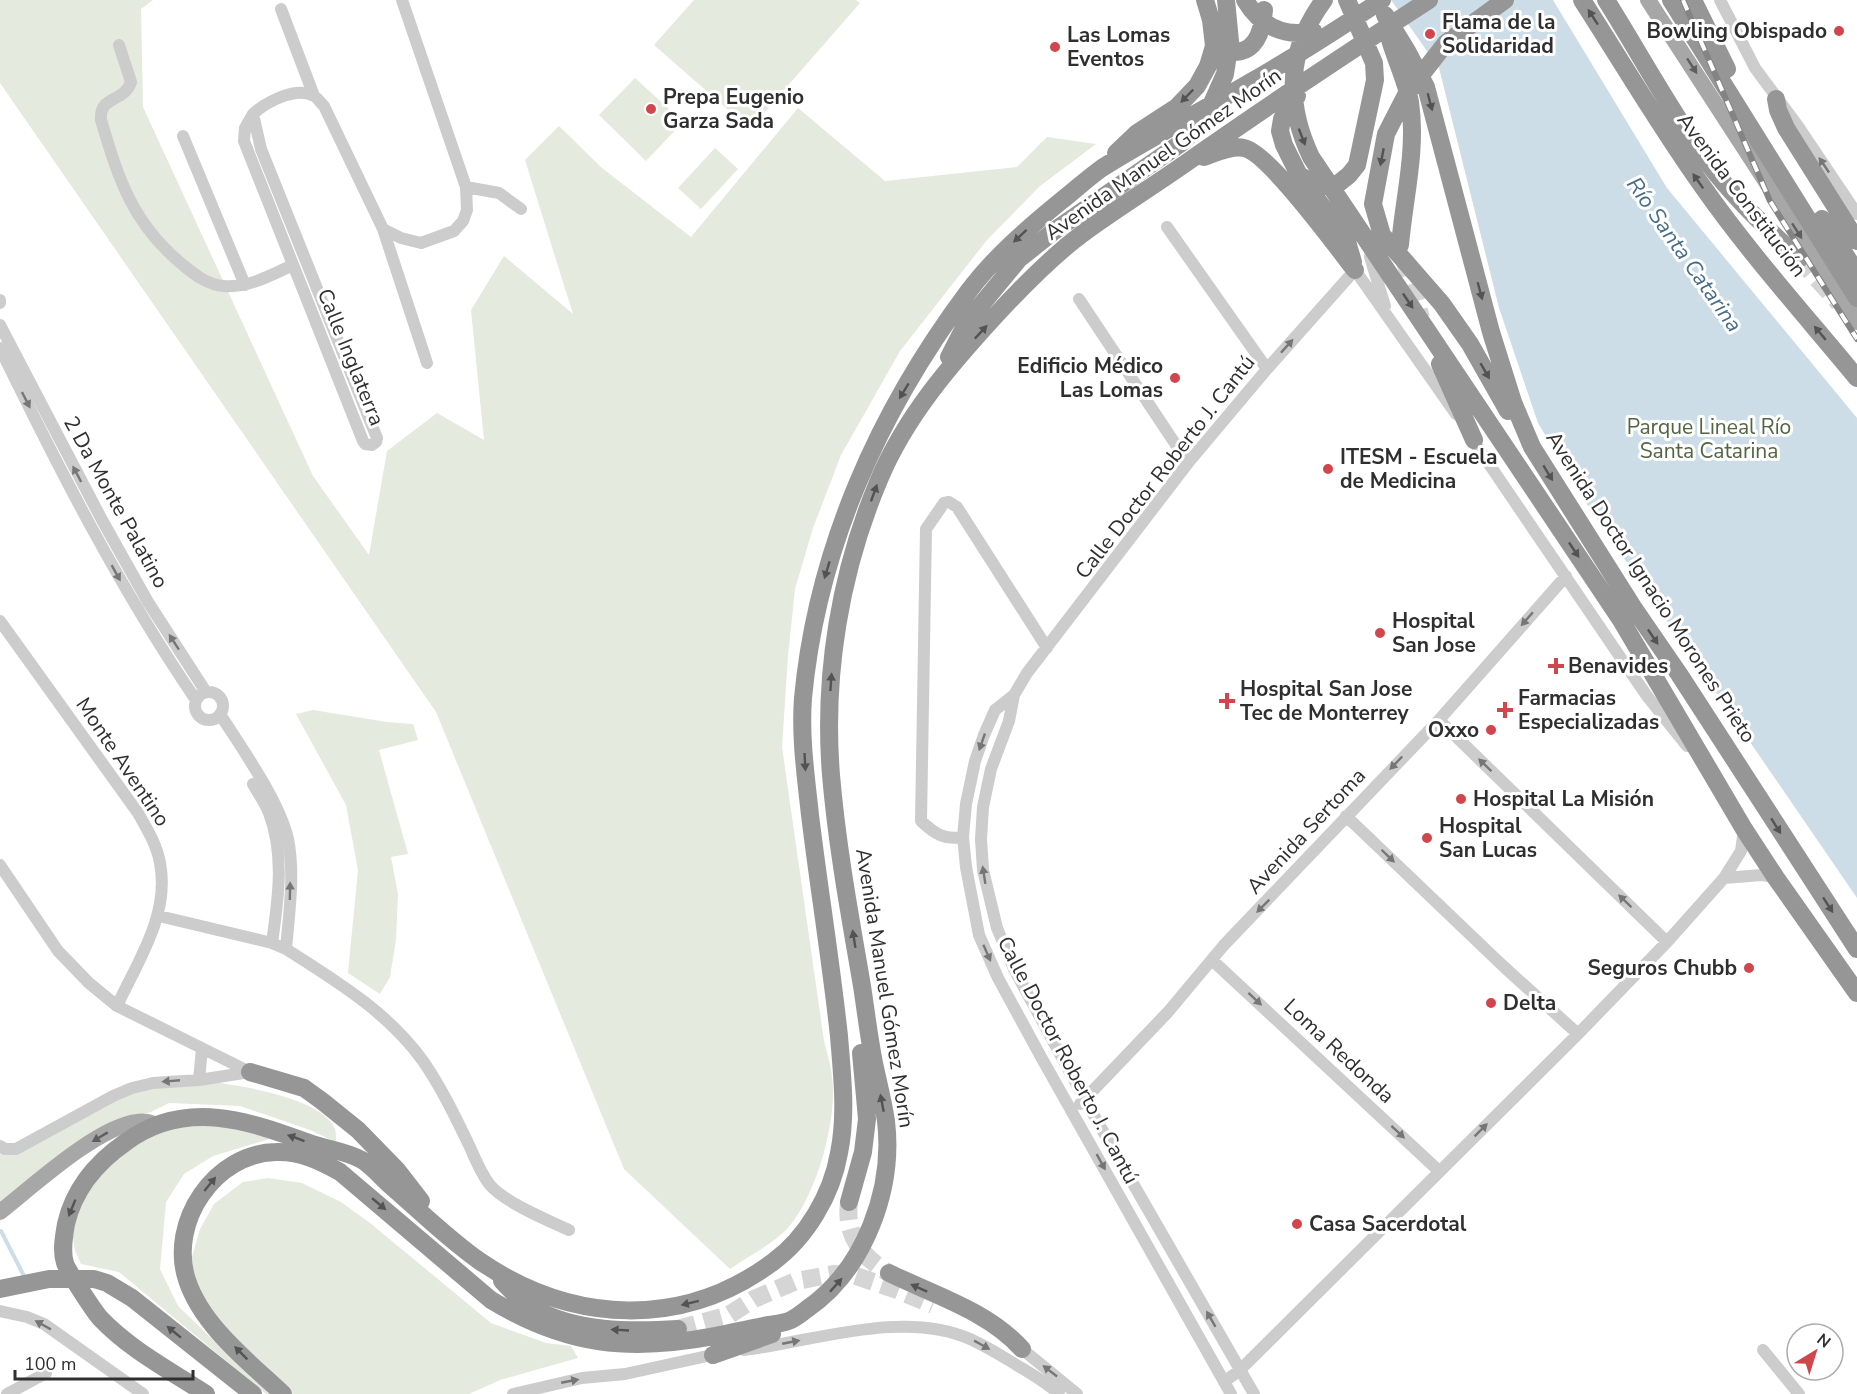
<svg xmlns="http://www.w3.org/2000/svg" width="1857" height="1394" font-family="'Nunito Sans',sans-serif">
	<rect width="100%" height="100%" fill="#fff"/>
	<path fill="#e4eade" d="M0,0h153l-12,9 2,98 170,369 56,79 18,-104 50,-38 47,27 -13,-130 33,-54 69,58 -48,-154 34,-34 43,42 89,69 107,-129 87,73 132,-14 30,-30 49,7 -56,42 -53,54 -87,111 -59,104 -28,73 -18,61 -7,67 -6,91 42,294c3,12 7,24 8,36 6,42 -16,121 -45,152 -16,16 -38,27 -57,40l-106,-100 -188,-457 -436,-629z
		M694,0h162l4,3 -110,126 -96,-84z
		M635,78l48,44 -37,39 -47,-46z
		M715,148l23,21 -37,40 -23,-21z
		M313,710l74,12 26,2 5,16 -39,10 29,104 -17,3 7,37 -2,46 -6,37 -10,17 -32,-21 10,-103 -12,-65 -50,-91z
		M199,1080c31,4 123,16 136,49 1,3 1,9 1,13l-26,-12 -70,-24 -71,-3 -69,34 -100,75v-67l16,4 97,-53z
		M203,1120l70,18 -60,18 -29,18 -18,28 -6,67 18,37 91,88h-3l-147,-122 -38,-8 -6,-13 -4,-28 20,-42 52,-47z
		M268,1178l34,5 39,19 29,21 121,100 55,20 25,3 7,12 -78,22 -31,14h-188l-78,-80 -12,-54 9,-31 14,-25 29,-22z"/>
	<path fill="#cddde8" d="M1391,0h162l114,188 190,230v480l-273,-398 -46,-77 -39,-115 -60,-240z"/>
	<g fill="none" stroke-linecap="round" stroke-linejoin="round">
		<path stroke="#cddde8" stroke-width="4" d="M1,1231l24,47"/>
		<path stroke="#d5d5d5" stroke-width="18" stroke-dasharray="18 9" stroke-linecap="butt" d="M1404,258l17,60
			M1799,259l40,44
			M849,1202c-4,33 12,55 40,71
			M678,1329l51,-14 25,-16 42,-18 38,-7 22,2 41,14 36,15"/>
		<path stroke="#ccc" stroke-width="12" d="M1720,0l35,68 43,58 59,88
			M281,9l33,87
			M119,45l12,37c-7,21 -32,13 -30,38 18,61 32,104 82,145 12,10 25,20 41,21 25,2 47,-11 69,-21
			M253,114l-8,14 -1,13 119,300 2,3 7,1 4,-3 1,-4 -116,-289 -8,-35c13,-12 43,-28 61,-18 4,2 7,8 10,10l59,123 18,9 20,5 33,-12 9,-10 4,-11 -1,-23 -64,-187
			M183,136l62,149
			M466,187l33,6 22,16
			M1167,227l100,142
			M383,229l44,134
			M1371,251l-1,6 15,49
			M1079,299l109,164
			M0,300v3
			M0,325l102,195 46,82 58,90
			M0,348c59,121 120,241 196,352
			M1470,436l157,231 20,29 40,50
			M0,621l138,192c9,16 19,32 22,50 10,51 -22,98 -43,143
			M195 706a14 14 0 1 1 28 0a14 14 0 1 1-28 0Z
			M1014,695l-19,15 -11,25 -9,26 -9,43 -3,33 3,30 13,68 19,43 43,79 190,337
			M220,714c22,35 59,86 68,125 7,35 1,75 -2,110
			M1439,720l228,222
			M253,784c5,9 12,19 16,29 16,42 9,87 3,130
			M1346,816l156,149 76,69
			M963,837c-19,3 -28,-3 -42,-16l5,-292 18,-26 5,-1 8,5 90,141
			M0,865l58,86 31,32 28,23 133,66
			M1724,878l38,-3 14,3
			M159,916l113,27 14,6c50,32 102,63 137,112 18,26 32,55 46,84 6,13 12,29 21,40 14,17 59,36 79,45
			M1212,960l227,211
			M199,1080l3,-32
			M1080,1104l88,-92 56,-67 215,-225 127,-144
			M0,1146l5,3h11l97,-53 19,-8 21,-5 46,-3 51,-8
			M0,1311l27,6 17,7 99,70
			M1022,1349l55,45
			M744,1350c68,-8 159,-41 226,-11 13,6 27,14 40,22 16,10 35,20 49,33
			M1763,1350l36,44
			M1224,1382l16,-12 338,-336 89,-92 57,-64 17,-27 3,-22
			M7,1394l39,-21
			M513,1394l69,-16 43,-4 96,-21
			M1254,1394l-169,-294 -71,-131 -17,-41 -14,-58 -2,-31 2,-32 8,-38 18,-48 5,-26 13,-22 161,-210 79,-94 88,-99 101,144"/>
		<path stroke="#a7a7a7" stroke-width="16" d="M1648,0l209,322
			M0,1212c33,-26 97,-85 137,-90 6,-1 12,0 18,2"/>
		<path stroke="#969696" stroke-width="18" d="M1245,0c15,25 38,38 68,31
			M1324,0c-37,50 -39,102 -13,157l310,463 123,209 32,49 81,115
			M1505,0l-59,43 -39,50 -21,41 -13,70 9,31 60,69 28,40 38,67
			M1582,0c40,62 78,127 121,187 47,67 102,128 154,191
			M1606,0c34,54 64,111 102,163 26,35 59,65 91,96
			M1671,0l186,298
			M1693,0l34,69
			M1385,15l22,36 19,36 65,245 22,70 19,45 101,160 46,67 178,275
			M1389,36c6,23 17,43 21,66 7,48 -6,96 -10,143
			M1218,48c32,13 44,-9 46,-38
			M1297,96l-15,23 -2,12 4,14 15,30 14,8 11,3 15,-3 10,-8 8,-10 18,-85 -1,-17 -27,-63
			M1776,99l2,11 8,18 71,113
			M1116,153l21,-20 40,-26 20,-21 11,-20 6,-20 -3,-26 -6,-20
			M1204,157c12,-4 27,-12 40,-9 25,5 92,98 111,122
			M1300,177l46,61 7,24
			M1822,219l35,54
			M949,357l18,-35 52,-63 35,-28 130,-90 22,-24 19,-43 5,-33 -4,-41
			M1440,364l34,76
			M250,1072l54,16 18,13 36,29 39,40 24,31
			M849,1202l14,-50 4,-33 -6,-66
			M889,1273c45,22 99,38 133,76
			M502,1281c9,9 19,21 31,27 43,24 97,24 145,21
			M0,1289l49,-10h45l13,4 25,15 121,96
			M713,1355l59,-21
			M206,1394c-35,-23 -77,-45 -106,-76 -6,-7 -32,-46 -35,-55 -4,-12 -1,-27 1,-39 8,-35 31,-62 60,-82 60,-44 123,-21 186,2 16,5 36,8 50,16 10,6 20,18 29,26 29,25 58,54 90,76 92,62 202,67 292,0 34,-25 59,-68 66,-109 8,-39 3,-78 0,-117 -8,-74 -20,-147 -29,-221 -4,-38 -10,-78 -7,-117 14,-149 76,-287 165,-406 26,-35 60,-64 93,-91 14,-11 27,-23 41,-33 48,-30 98,-56 147,-85 46,-26 89,-54 133,-83
			M283,1394c-34,-32 -81,-68 -96,-114 -19,-58 28,-127 89,-128 24,-1 44,9 64,20l151,128c76,46 139,52 224,36 16,-3 32,-7 48,-10 9,-2 20,-2 28,-6 6,-3 11,-7 16,-11 58,-40 87,-120 79,-188 -3,-20 -8,-39 -12,-58 -5,-25 -8,-51 -12,-77 -12,-70 -25,-140 -31,-211 -8,-100 9,-203 48,-295 26,-63 72,-116 118,-166 26,-28 54,-57 85,-80 34,-25 70,-47 104,-71 80,-56 161,-110 243,-163"/>
		<defs>
			<path id="rail" d="M1683,0l87,201 87,138"/>
		</defs>
		<use href="#rail" stroke="#848484" stroke-width="6"/>
		<use href="#rail" stroke="#fff" stroke-width="4" stroke-dasharray="11" stroke-linecap="butt"/>
	</g>
	<defs><path id="oneway-solid" d="M-6-.8H1V-3.2L6.5 0L1 3.2V.8H-6Z" transform="scale(1.5)"/></defs>
	<g fill="#535353">
		<use href="#oneway-solid" transform="translate(1593 17) rotate(-123)"/>
		<use href="#oneway-solid" transform="translate(1187 96) rotate(134)"/>
		<use href="#oneway-solid" transform="translate(1430 102) rotate(75)"/>
		<use href="#oneway-solid" transform="translate(1302 137) rotate(69)"/>
		<use href="#oneway-solid" transform="translate(1382 157) rotate(101)"/>
		<use href="#oneway-solid" transform="translate(1698 181) rotate(-125)"/>
		<use href="#oneway-solid" transform="translate(1020 236) rotate(137)"/>
		<use href="#oneway-solid" transform="translate(1480 291) rotate(75)"/>
		<use href="#oneway-solid" transform="translate(1408 301) rotate(56)"/>
		<use href="#oneway-solid" transform="translate(981 332) rotate(-47)"/>
		<use href="#oneway-solid" transform="translate(1820 333) rotate(-130)"/>
		<use href="#oneway-solid" transform="translate(1485 371) rotate(60)"/>
		<use href="#oneway-solid" transform="translate(904 391) rotate(121)"/>
		<use href="#oneway-solid" transform="translate(1548 473) rotate(59)"/>
		<use href="#oneway-solid" transform="translate(874 493) rotate(-70)"/>
		<use href="#oneway-solid" transform="translate(1574 550) rotate(56)"/>
		<use href="#oneway-solid" transform="translate(827 570) rotate(107)"/>
		<use href="#oneway-solid" transform="translate(1653 637) rotate(56)"/>
		<use href="#oneway-solid" transform="translate(831 682) rotate(-86)"/>
		<use href="#oneway-solid" transform="translate(805 762) rotate(87)"/>
		<use href="#oneway-solid" transform="translate(1776 826) rotate(58)"/>
		<use href="#oneway-solid" transform="translate(1828 905) rotate(57)"/>
		<use href="#oneway-solid" transform="translate(854 939) rotate(-99)"/>
		<use href="#oneway-solid" transform="translate(882 1103) rotate(-101)"/>
		<use href="#oneway-solid" transform="translate(296 1138) rotate(-160)"/>
		<use href="#oneway-solid" transform="translate(210 1184) rotate(-51)"/>
		<use href="#oneway-solid" transform="translate(379 1204) rotate(40)"/>
		<use href="#oneway-solid" transform="translate(72 1208) rotate(112)"/>
		<use href="#oneway-solid" transform="translate(836 1285) rotate(-48)"/>
		<use href="#oneway-solid" transform="translate(919 1288) rotate(-156)"/>
		<use href="#oneway-solid" transform="translate(690 1303) rotate(166)"/>
		<use href="#oneway-solid" transform="translate(620 1330) rotate(-177)"/>
		<use href="#oneway-solid" transform="translate(174 1332) rotate(-141)"/>
		<use href="#oneway-solid" transform="translate(241 1353) rotate(-135)"/>
	</g>
	<g fill="#5f5f5f">
		<use href="#oneway-solid" transform="translate(1692 66) rotate(57)"/>
		<use href="#oneway-solid" transform="translate(1797 231) rotate(57)"/>
		<use href="#oneway-solid" transform="translate(100 1137) rotate(149)"/>
	</g>
	<g fill="#767676">
		<use href="#oneway-solid" transform="translate(1824 165) rotate(-124)"/>
		<use href="#oneway-solid" transform="translate(1287 346) rotate(-48)"/>
		<use href="#oneway-solid" transform="translate(26 400) rotate(63)"/>
		<use href="#oneway-solid" transform="translate(77 474) rotate(-118)"/>
		<use href="#oneway-solid" transform="translate(116 573) rotate(61)"/>
		<use href="#oneway-solid" transform="translate(1527 619) rotate(131)"/>
		<use href="#oneway-solid" transform="translate(174 642) rotate(-123)"/>
		<use href="#oneway-solid" transform="translate(982 742) rotate(109)"/>
		<use href="#oneway-solid" transform="translate(1396 763) rotate(134)"/>
		<use href="#oneway-solid" transform="translate(1485 765) rotate(-136)"/>
		<use href="#oneway-solid" transform="translate(1388 856) rotate(44)"/>
		<use href="#oneway-solid" transform="translate(984 875) rotate(-99)"/>
		<use href="#oneway-solid" transform="translate(290 891) rotate(-89)"/>
		<use href="#oneway-solid" transform="translate(1625 901) rotate(-136)"/>
		<use href="#oneway-solid" transform="translate(1263 906) rotate(135)"/>
		<use href="#oneway-solid" transform="translate(987 953) rotate(66)"/>
		<use href="#oneway-solid" transform="translate(1255 999) rotate(43)"/>
		<use href="#oneway-solid" transform="translate(171 1081) rotate(175)"/>
		<use href="#oneway-solid" transform="translate(1481 1130) rotate(-45)"/>
		<use href="#oneway-solid" transform="translate(1398 1132) rotate(43)"/>
		<use href="#oneway-solid" transform="translate(1101 1162) rotate(61)"/>
		<use href="#oneway-solid" transform="translate(1211 1319) rotate(-120)"/>
		<use href="#oneway-solid" transform="translate(43 1325) rotate(-151)"/>
		<use href="#oneway-solid" transform="translate(791 1342) rotate(-11)"/>
		<use href="#oneway-solid" transform="translate(982 1345) rotate(29)"/>
		<use href="#oneway-solid" transform="translate(1050 1371) rotate(-142)"/>
		<use href="#oneway-solid" transform="translate(570 1381) rotate(-11)"/>
	</g>
	<g fill="#d1454d" stroke="#fff" stroke-width="2">
		<circle cx="1839" cy="31" r="6"/>
		<circle cx="1430" cy="34" r="6"/>
		<circle cx="1055" cy="47" r="6"/>
		<circle cx="651" cy="109" r="6"/>
		<circle cx="1175" cy="378" r="6"/>
		<circle cx="1328" cy="469" r="6"/>
		<circle cx="1380" cy="633" r="6"/>
		<path d="M1553 657h6v6h6v6h-6v6h-6v-6h-6v-6h6z"/>
		<path d="M1224 692h6v6h6v6h-6v6h-6v-6h-6v-6h6z"/>
		<path d="M1502 701h6v6h6v6h-6v6h-6v-6h-6v-6h6z"/>
		<circle cx="1491" cy="730" r="6"/>
		<circle cx="1461" cy="799" r="6"/>
		<circle cx="1427" cy="838" r="6"/>
		<circle cx="1749" cy="968" r="6"/>
		<circle cx="1491" cy="1003" r="6"/>
		<circle cx="1297" cy="1224" r="6"/>
	</g>
	<g text-anchor="middle" stroke-width="6" stroke-linejoin="round" paint-order="stroke">
		<g font-size="21" font-weight="bold" fill="#2f2f2f" stroke="#fff" text-anchor="start">
			<text x="1442" y="29">Flama de la<tspan x="1442" dy="24">Solidaridad</tspan></text>
			<text x="1827" y="38" text-anchor="end">Bowling Obispado</text>
			<text x="1067" y="42">Las Lomas<tspan x="1067" dy="24">Eventos</tspan></text>
			<text x="663" y="104">Prepa Eugenio<tspan x="663" dy="24">Garza Sada</tspan></text>
			<text x="1163" y="373" text-anchor="end">Edificio Médico<tspan x="1163" dy="24">Las Lomas</tspan></text>
			<text x="1340" y="464">ITESM - Escuela<tspan x="1340" dy="24">de Medicina</tspan></text>
			<text x="1392" y="628">Hospital<tspan x="1392" dy="24">San Jose</tspan></text>
			<text x="1568" y="673">Benavides</text>
			<text x="1240" y="696">Hospital San Jose<tspan x="1240" dy="24">Tec de Monterrey</tspan></text>
			<text x="1518" y="705">Farmacias<tspan x="1518" dy="24">Especializadas</tspan></text>
			<text x="1479" y="737" text-anchor="end">Oxxo</text>
			<text x="1473" y="806">Hospital La Misión</text>
			<text x="1439" y="833">Hospital<tspan x="1439" dy="24">San Lucas</tspan></text>
			<text x="1737" y="975" text-anchor="end">Seguros Chubb</text>
			<text x="1503" y="1010">Delta</text>
			<text x="1309" y="1231">Casa Sacerdotal</text>
		</g>
		<g font-size="21" fill="#2f2f2f" stroke="#fff">
			<text transform="translate(1163 154) rotate(-35)" y="7">Avenida Manuel Gómez Morín</text>
			<text transform="translate(1742 195) rotate(53)" y="7">Avenida Constitución</text>
			<text transform="translate(351 357) rotate(68)" y="7">Calle Inglaterra</text>
			<text transform="translate(1165 467) rotate(-52)" y="7">Calle Doctor Roberto J. Cantú</text>
			<text transform="translate(116 502) rotate(61)" y="7">2 Da Monte Palatino</text>
			<text transform="translate(1651 587) rotate(57)" y="7">Avenida Doctor Ignacio Morones Prieto</text>
			<text transform="translate(123 762) rotate(56)" y="7">Monte Aventino</text>
			<text transform="translate(1306 831) rotate(-47)" y="7">Avenida Sertoma</text>
			<text transform="translate(885 988) rotate(81)" y="7">Avenida Manuel Gómez Morín</text>
			<text transform="translate(1339 1051) rotate(43)" y="7">Loma Redonda</text>
			<text transform="translate(1068 1060) rotate(62)" y="7">Calle Doctor Roberto J. Cantú</text>
		</g>
		<g font-size="21" fill="#516541" stroke="#fff">
			<text x="1709" y="434">Parque Lineal Río<tspan x="1709" dy="24">Santa Catarina</tspan></text>
		</g>
		<g font-size="22" font-style="italic" fill="#466d87" stroke="#fff">
			<text transform="translate(1685 254) rotate(55)" y="8">Río Santa Catarina</text>
		</g>
	</g>
	<g transform="translate(1815 1352) rotate(38)"><circle r="28" fill="#ffffff" stroke="#acacac" stroke-width="1.5"/>
	<path d="M0-4.5L10 22L0 15L-10 22Z" fill="#d1454d"/>
	<text y="-9" font-size="16" font-weight="bold" text-anchor="middle" fill="#2f2f2f">N</text>
	</g>
	<path d="M15 1370v9h178v-9" fill="none" stroke="#2f2f2f" stroke-width="3"/>
	<text x="24" y="1370" font-size="18" fill="#2f2f2f" stroke="#ffffff" stroke-width="4.5" paint-order="stroke">100 m</text>
</svg>
